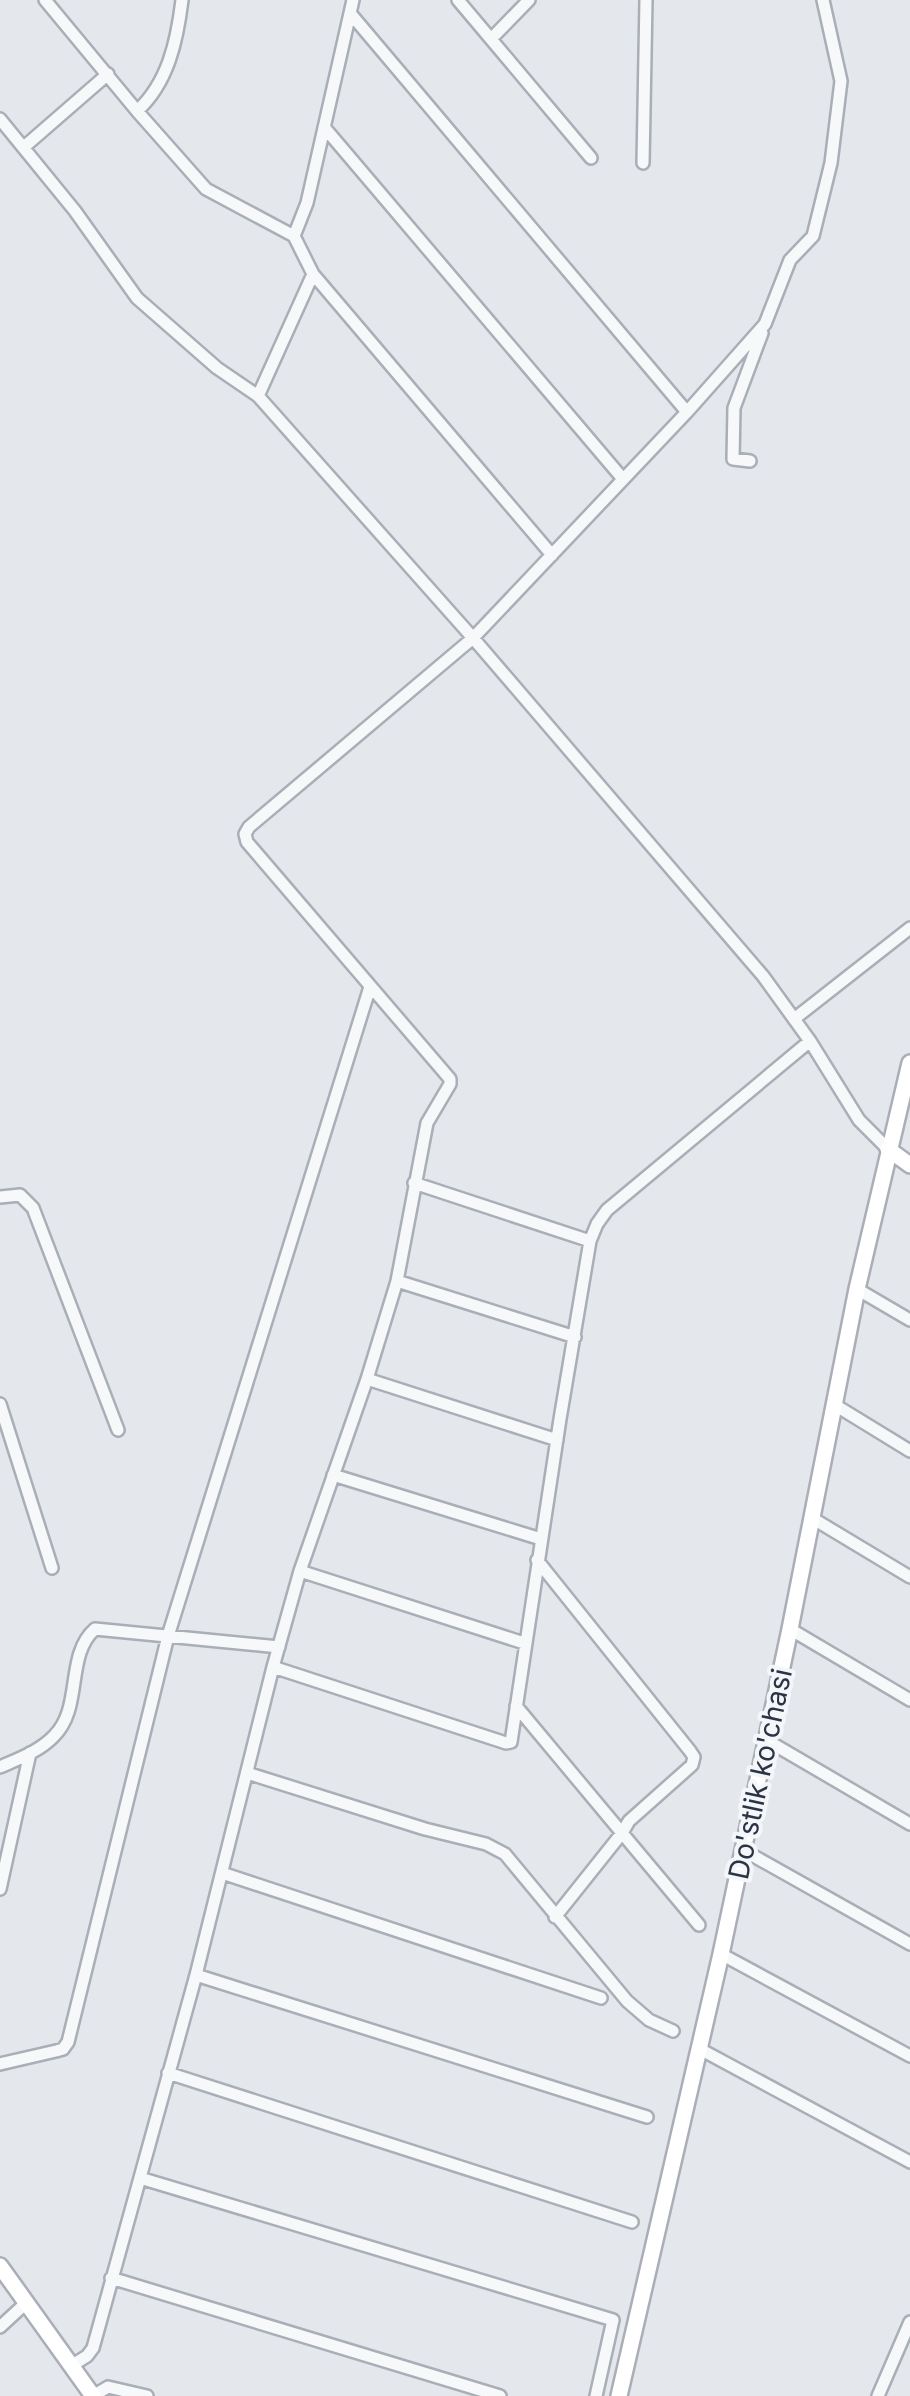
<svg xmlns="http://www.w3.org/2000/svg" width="910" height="2396" font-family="Inter,sans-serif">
	<rect width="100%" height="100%" fill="#e4e7ec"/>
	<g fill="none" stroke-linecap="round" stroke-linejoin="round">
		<defs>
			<path id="street" d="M45,0l92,111 69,78 88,47
				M458,0l133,158
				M350,13l337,399
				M491,39l38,-39
				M137,111c31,-28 40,-70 45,-111
				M0,119l75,92 62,87 80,70 41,28 215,242 290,338 47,65 49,79 29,29
				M324,127l299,352
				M24,147l84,-73
				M643,163l3,-163
				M313,274l239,281
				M258,396l55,-122 -19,-38 13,-33 46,-203
				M750,461l-17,-2 1,-51 28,-75
				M794,1019l116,-91
				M414,1183l176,58
				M0,1197l20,-2 13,13 85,222
				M397,1281l178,56
				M857,1289l53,31
				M367,1379l190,61
				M0,1404l52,164
				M835,1405l75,46
				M333,1475l208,64
				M812,1518l98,59
				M300,1571l224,72
				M790,1629l120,71
				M273,1667l233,76 5,-1 49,-323 30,-178 7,-17 10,-14 203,-169
				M516,1706l106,127 7,-12 63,-56 2,-8 -4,-6 -153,-191
				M768,1741l142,83
				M0,1767c18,-8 40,-16 54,-31 29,-28 11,-81 41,-107l184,18
				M247,1773l178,56 61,15 19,10 122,147 22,19 24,11
				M743,1850l167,94
				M222,1873l379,125
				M0,1889l30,-136
				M555,1917l67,-84 77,92
				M721,1954l189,102
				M196,1975l451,142
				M698,2048l212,114
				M0,2064l56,-13 7,-2 5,-7 100,-406 202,-649
				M168,2073l464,149
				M140,2178l473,142 -17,76
				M111,2278l389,118
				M0,2327l26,-24
				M71,2366l16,-10 6,-8 103,-373 77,-308 27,-96 67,-192 30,-98 30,-158 23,-39v-5l-203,-237 -2,-8 4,-7 224,-189 214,-226 78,-88 25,-64 23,-24 18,-73 10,-82 -18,-81
				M93,2396l15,-9 39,9
				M878,2396l32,-74"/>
			<path id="secondary" d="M888,1149l22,16
				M0,2266l93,130
				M619,2396l102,-442 69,-325 67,-340 53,-226"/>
		</defs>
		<use href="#street" stroke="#a9aeb7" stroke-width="16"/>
		<use href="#secondary" stroke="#a9aeb7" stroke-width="20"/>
		<use href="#street" stroke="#f7f8fa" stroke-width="11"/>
		<use href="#secondary" stroke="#fff" stroke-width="15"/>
	</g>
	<g text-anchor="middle" stroke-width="8" stroke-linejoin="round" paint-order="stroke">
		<g font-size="28" fill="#2b3445" stroke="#f4f6f9">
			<text transform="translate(760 1774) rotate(-78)" y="10">Do'stlik ko'chasi</text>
		</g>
	</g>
</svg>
